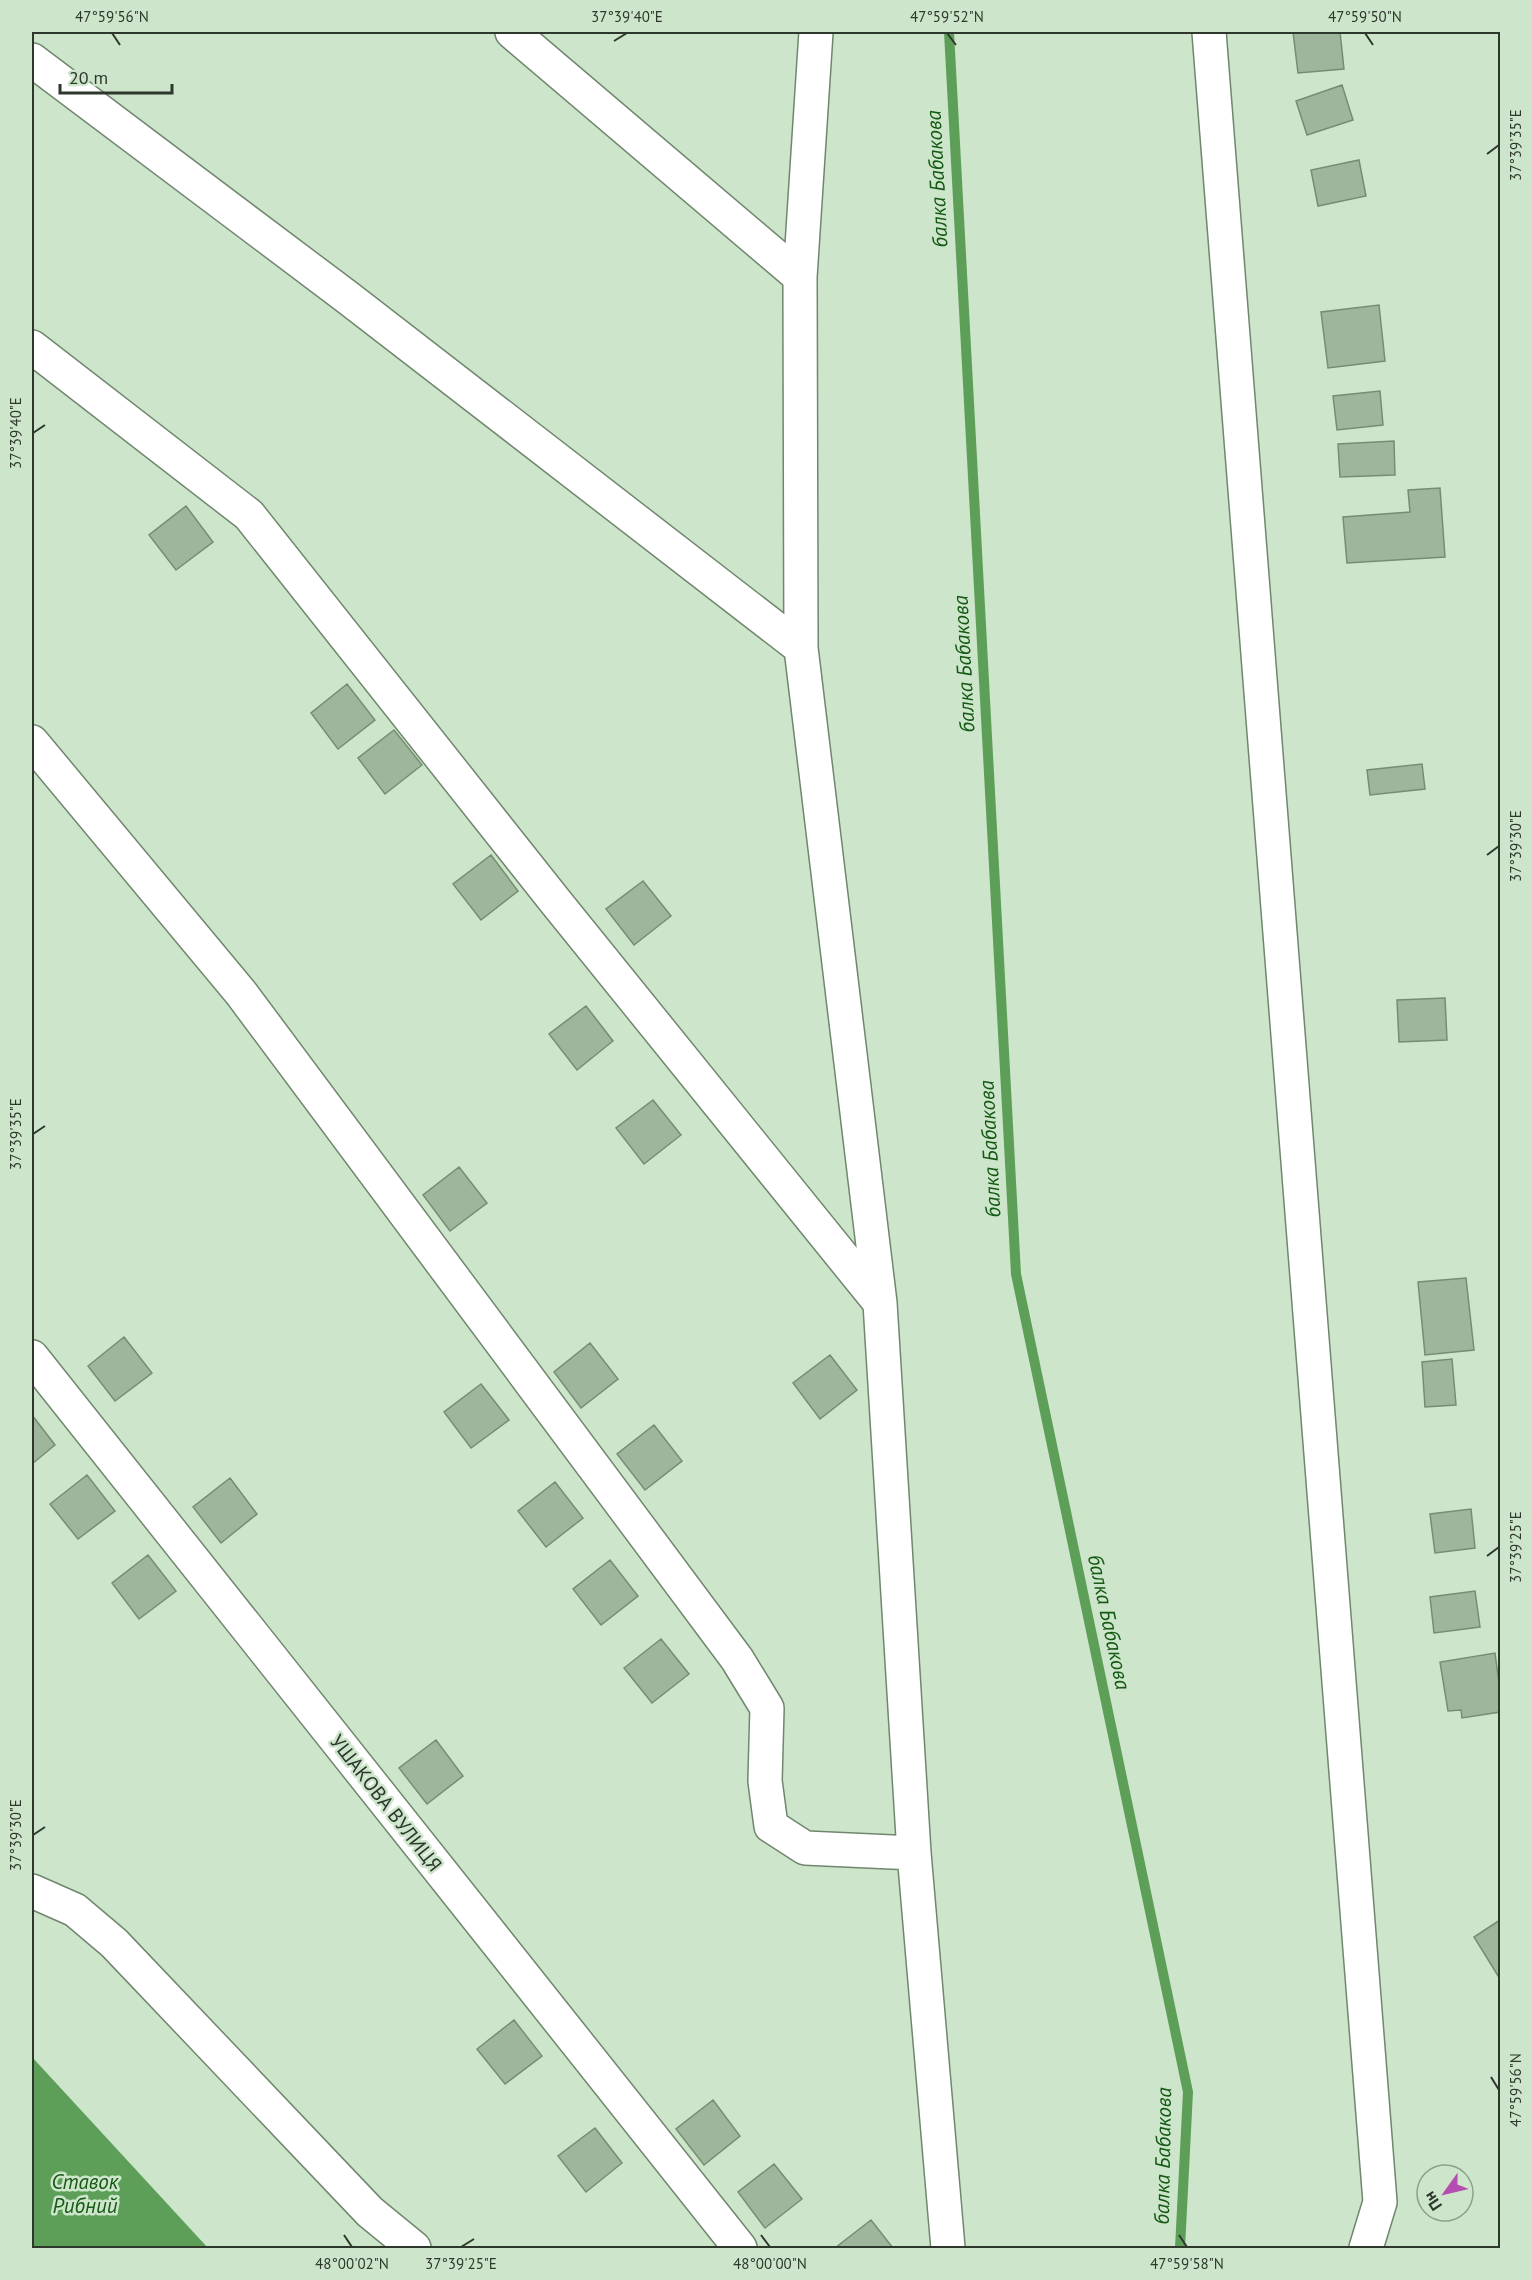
<svg xmlns="http://www.w3.org/2000/svg" width="1532" height="2280" font-family="'PT Sans',sans-serif">
	<rect width="100%" height="100%" fill="#cde6cb"/>
	<path fill="#5d9f59" d="M32,2057l176,191h-176z"/>
	<g fill="none" stroke-linecap="round" stroke-linejoin="round">
		<path stroke="#5d9f59" stroke-width="10" d="M949,32l67,1242 172,818 -8,156"/>
	</g>
	<path fill="#9eb69c" stroke="#768d74" stroke-width="1.5" d="M1293,32h47l4,37 -46,4z
		M1342,85l11,35 -46,15 -11,-34z
		M1359,160l7,36 -48,10 -7,-36z
		M1379,305l6,56 -57,7 -7,-56z
		M1380,391l3,34 -46,5 -4,-34z
		M1394,441l1,34 -55,2 -2,-33z
		M1440,488l5,69 -98,6 -4,-46 67,-5 -2,-22z
		M186,506l27,36 -37,28 -27,-35z
		M347,684l28,36 -37,29 -27,-36z
		M394,730l28,35 -37,29 -27,-36z
		M1422,764l3,25 -55,6 -3,-25z
		M491,855l27,36 -37,29 -28,-36z
		M643,881l28,35 -37,29 -28,-36z
		M1445,998l2,42 -48,2 -2,-42z
		M586,1006l27,35 -36,29 -28,-36z
		M653,1100l28,35 -37,29 -28,-36z
		M459,1167l28,36 -37,28 -27,-36z
		M1466,1278l8,72 -49,5 -7,-73z
		M124,1337l28,36 -37,28 -27,-35z
		M590,1343l28,36 -37,29 -27,-36z
		M830,1355l27,35 -37,29 -27,-36z
		M1452,1359l4,46 -31,2 -3,-45z
		M481,1384l28,36 -38,28 -27,-36z
		M32,1415l23,30 -23,19z
		M654,1425l28,36 -37,29 -28,-36z
		M87,1475l28,36 -37,28 -28,-35z
		M230,1478l27,36 -36,29 -28,-36z
		M555,1482l28,36 -37,29 -28,-36z
		M1471,1509l4,39 -40,5 -5,-39z
		M148,1555l28,36 -37,28 -27,-36z
		M610,1560l28,36 -37,29 -28,-36z
		M1475,1591l5,36 -46,6 -4,-36z
		M661,1639l28,35 -37,29 -28,-35z
		M1495,1653l5,37v22l-38,6 -1,-8 -13,1 -8,-49z
		M436,1740l27,36 -36,28 -28,-36z
		M1500,1920v59l-26,-42z
		M514,2020l28,36 -37,28 -28,-35z
		M713,2100l27,36 -36,29 -28,-36z
		M595,2128l27,35 -36,29 -28,-36z
		M774,2164l28,35 -37,29 -27,-36z
		M871,2220l22,28h-58z"/>
	<g fill="none" stroke-linecap="round" stroke-linejoin="round">
		<defs>
			<path id="minor" d="M512,32l288,245
				M816,32l-16,245 1,371 79,655 34,550 34,395
				M1209,32l171,2170 -14,46
				M32,60l315,237 454,351
				M32,347l217,168 306,386 325,402
				M32,742l209,251 496,666 30,49 -2,73 6,45 34,22 109,5
				M32,1357l708,891
				M32,1891l43,19 39,33 256,269 44,36"/>
		</defs>
		<use href="#minor" stroke="#70876e" stroke-width="36"/>
		<use href="#minor" stroke="#fff" stroke-width="33"/>
	</g>
	<path fill="none" stroke="#2d372c" stroke-width="2" d="M112,33l8,12M947,33l9,12M1365,33l8,12M614,41l13,-8M1487,154l12,-9M33,433l12,-8M1487,855l12,-9M33,1134l12,-8M1487,1556l12,-9M33,1835l12,-8M1491,2077l8,13M344,2235l8,12M761,2235l9,12M1179,2235l8,12M461,2247l13,-8"/>
	<g text-anchor="middle" stroke-width="5" stroke-linejoin="round" paint-order="stroke">
		<g font-size="20" fill="#2d372c" stroke="#cde6cb">
			<text transform="translate(386 1803) rotate(52)" y="7">УШАКОВА ВУЛИЦЯ</text>
		</g>
		<g font-size="21" font-style="italic" fill="#155914" stroke="#cde6cb">
			<text transform="translate(937 179) rotate(-93)" y="7">балка Бабакова</text>
			<text transform="translate(964 664) rotate(-93)" y="7">балка Бабакова</text>
			<text transform="translate(990 1149) rotate(-93)" y="7">балка Бабакова</text>
			<text transform="translate(1109 1622) rotate(78)" y="7">балка Бабакова</text>
			<text transform="translate(1163 2156) rotate(-89)" y="7">балка Бабакова</text>
			<text x="85" y="2189">Ставок<tspan x="85" dy="24">Рибний</tspan></text>
		</g>
	</g>
	<rect width="1532" height="2280" fill="none" stroke="#cde6cb" stroke-width="66"/>
	<g transform="translate(1445 2193) rotate(236)"><circle r="28" fill="#cde6cb" stroke="#8da08b" stroke-width="1.5"/>
	<path d="M0-4.5L10 22L0 15L-10 22Z" fill="#b54eb2"/>
	<text y="-9" font-size="16" font-weight="bold" text-anchor="middle" fill="#2d372c">Пн</text>
	</g>
	<path d="M60 84v9h112v-9" fill="none" stroke="#2d372c" stroke-width="3"/>
	<text x="69" y="84" font-size="18" fill="#2d372c" stroke="#cde6cb" stroke-width="4.5" paint-order="stroke">20 m</text>
	<rect x="33" y="33" width="1466" height="2214" fill="none" stroke="#2d372c" stroke-width="2"/>
	<g font-size="15" text-anchor="middle" fill="#2d372c">
		<text x="112" y="22">47°59'56"N</text>
		<text x="627" y="22">37°39'40"E</text>
		<text x="947" y="22">47°59'52"N</text>
		<text x="1365" y="22">47°59'50"N</text>
		<text transform="translate(1516 145) rotate(-90)" y="5">37°39'35"E</text>
		<text transform="translate(16 433) rotate(-90)" y="5">37°39'40"E</text>
		<text transform="translate(1516 846) rotate(-90)" y="5">37°39'30"E</text>
		<text transform="translate(16 1134) rotate(-90)" y="5">37°39'35"E</text>
		<text transform="translate(1516 1547) rotate(-90)" y="5">37°39'25"E</text>
		<text transform="translate(16 1835) rotate(-90)" y="5">37°39'30"E</text>
		<text transform="translate(1516 2090) rotate(-90)" y="5">47°59'56"N</text>
		<text x="352" y="2269">48°00'02"N</text>
		<text x="461" y="2269">37°39'25"E</text>
		<text x="770" y="2269">48°00'00"N</text>
		<text x="1187" y="2269">47°59'58"N</text>
	</g>
</svg>
